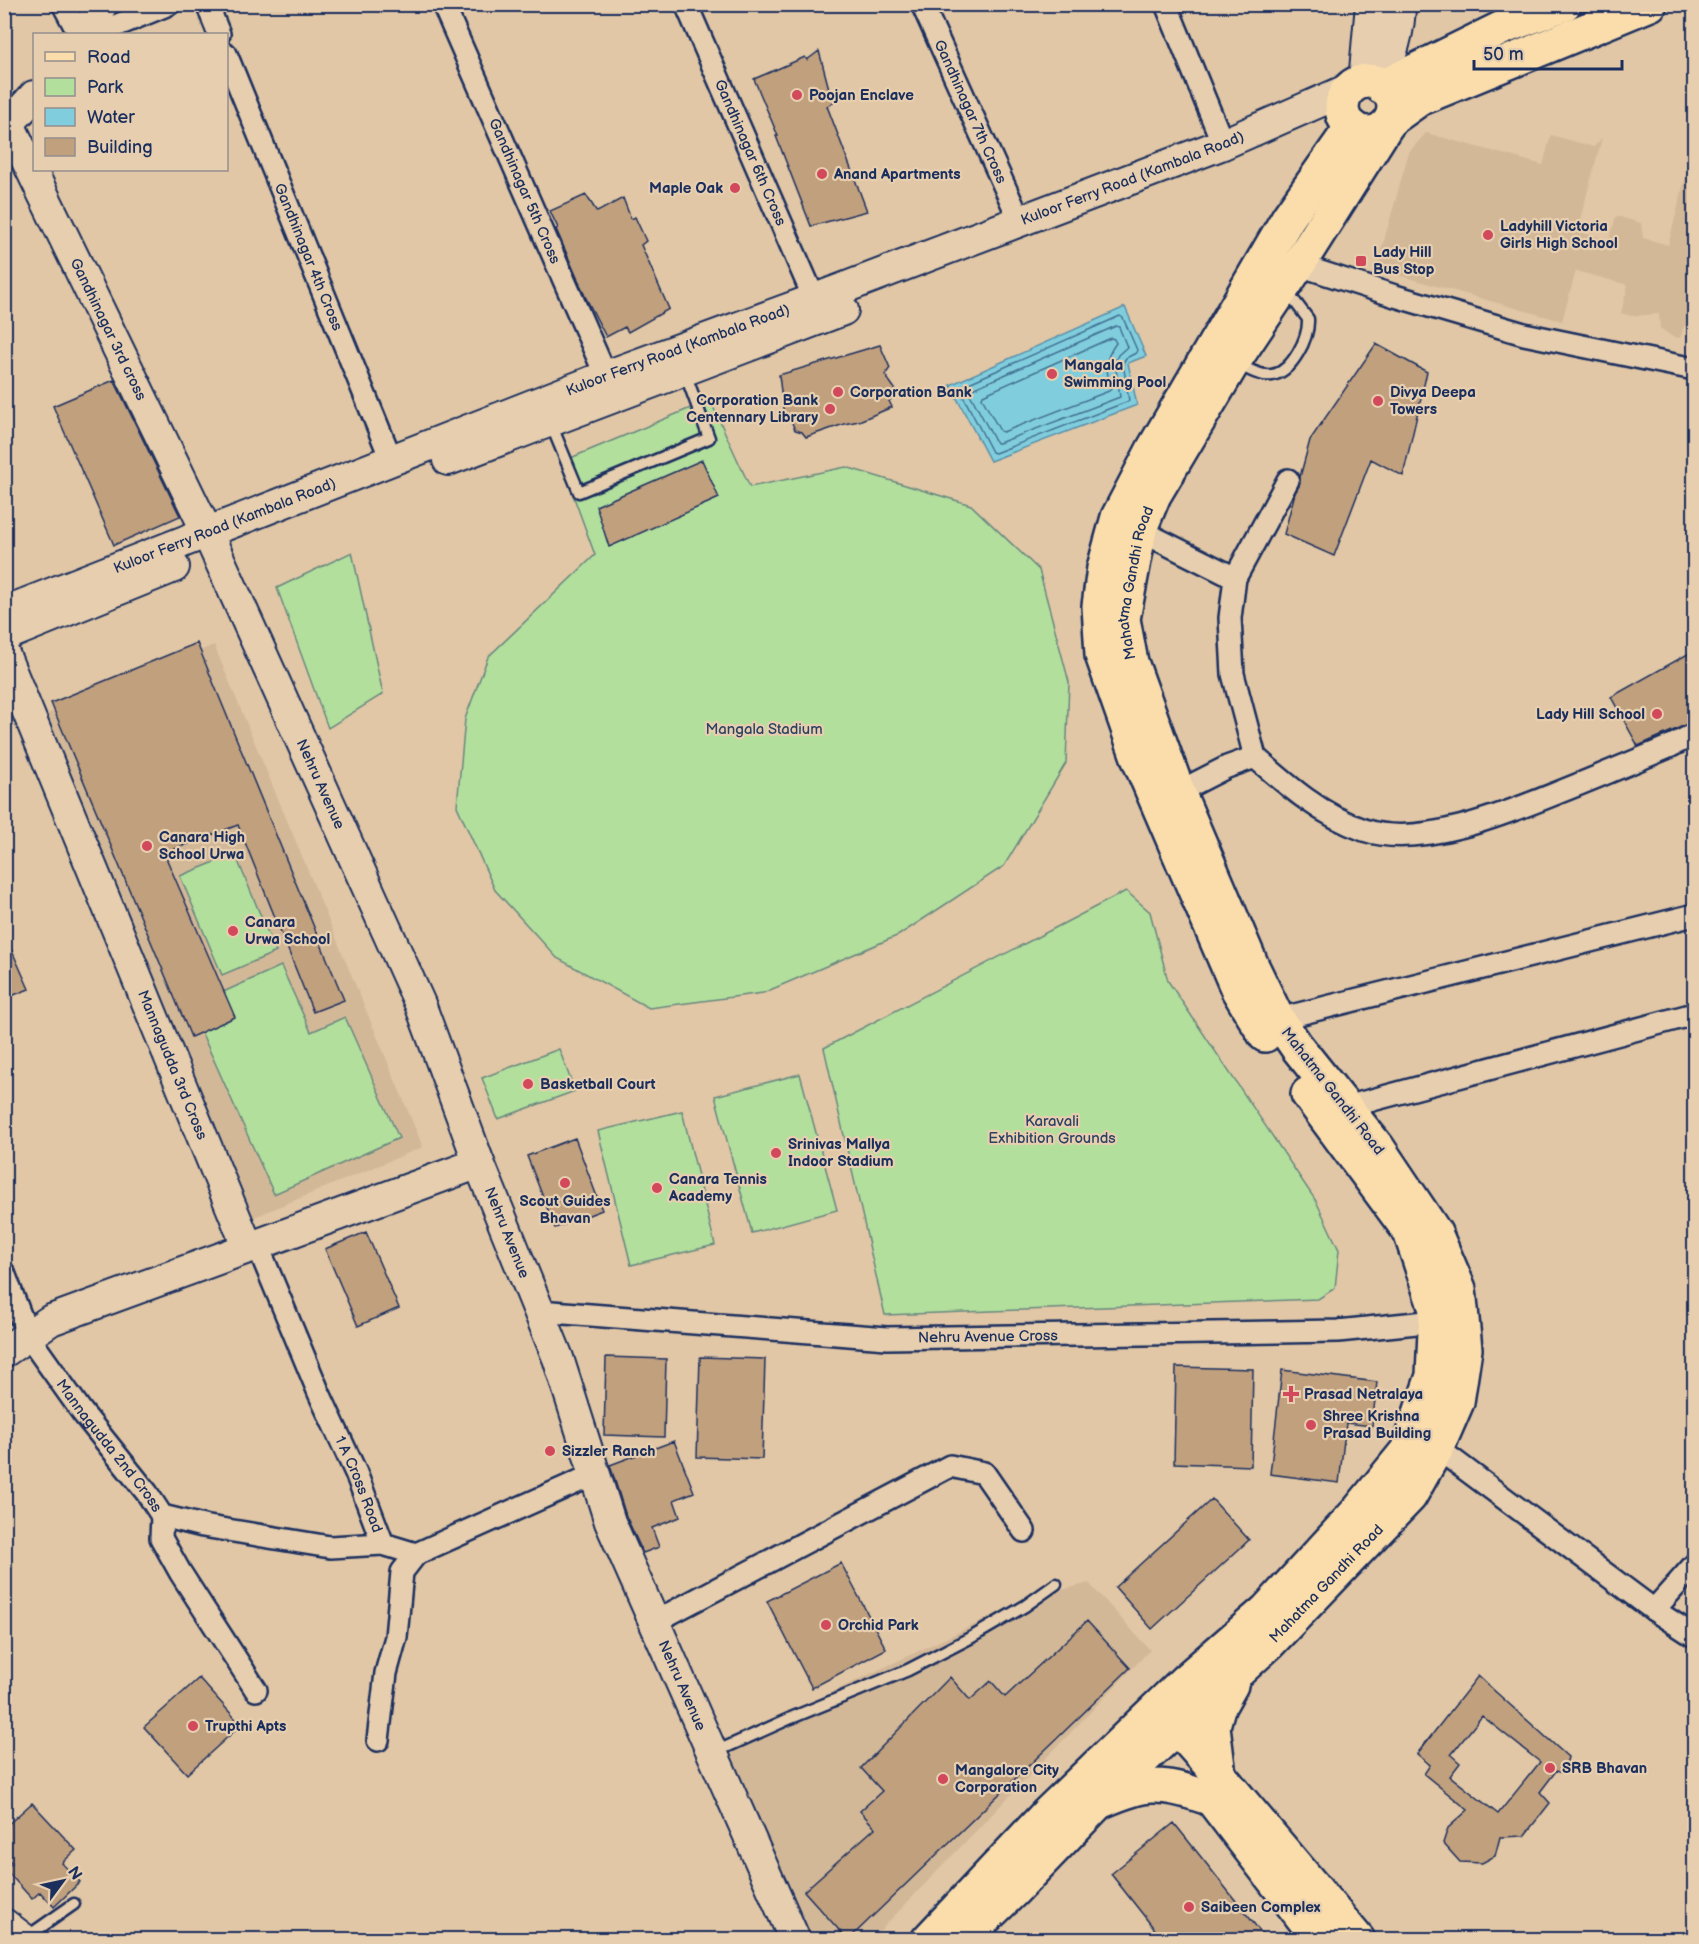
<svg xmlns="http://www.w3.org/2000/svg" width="1699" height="1944" font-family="'Balsamiq Sans',sans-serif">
	<rect width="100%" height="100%" fill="#e1c7a5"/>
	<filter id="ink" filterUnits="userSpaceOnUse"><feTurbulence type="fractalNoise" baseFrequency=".0167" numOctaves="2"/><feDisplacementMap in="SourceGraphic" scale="12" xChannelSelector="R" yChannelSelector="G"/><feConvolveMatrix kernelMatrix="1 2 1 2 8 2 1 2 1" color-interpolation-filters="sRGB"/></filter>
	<g filter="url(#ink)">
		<path fill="#d3b898" d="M1426,133l117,32 8,-30 43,12 8,-9 -25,93 32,9 7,-24 25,7 2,15 25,7 26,-100v184l-10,-3 -4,12 -9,-2 -11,-8 -1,-14 -27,2 -11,-3 7,-28 -52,-14 -14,50 -186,-52 33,-117z
			M214,645l209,502 -171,71 -210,-502z
			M1089,1583l61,67 -278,289h-62l-85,-196 305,-145z"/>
		<path fill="#b3df9d" stroke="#67877e" stroke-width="1.5" d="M710,400l40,87 96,-20 125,38 68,65 30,112 -3,81 -62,103 -105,69 -136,58 -114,15 -92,-50 -62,-68 -38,-84 8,-87 23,-62 107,-102 -34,-93z
			M352,552l31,142 -55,34 -51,-140z
			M235,854l41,98 -54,23 -42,-99z
			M1126,891l24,21 18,69 148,220 23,49 -4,38 -17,11 -433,16 -61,-267z
			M281,966l30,66 34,-15 54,121 -125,56 -84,-187z
			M559,1049l16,42 -77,28 -16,-41z
			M800,1074l37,136 -85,23 -37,-137z
			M682,1111l33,134 -84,20 -33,-134z"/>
		<path fill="#80cedd" stroke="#588eaa" stroke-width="1.5" d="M1125,307l21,49 -18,7 9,42 -147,56 -40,-76z"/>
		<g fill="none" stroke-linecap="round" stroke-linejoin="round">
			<path stroke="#436f91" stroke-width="1.5" d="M1120,316l3,2 14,32 -1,3 -10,5 -3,5 6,38 -134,52 -3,-1 -32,-62v-3z
				M1116,326l3,1 8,20 -9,8 -3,7 5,35 -121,46h-3l-26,-49v-4z
				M1111,338l3,1 2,4c-13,18 -10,25 -5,46l-2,2 -106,41 -3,-1 -18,-33 1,-3z"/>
		</g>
		<path fill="#c1a07e" stroke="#1b2f5e" stroke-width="1.5" fill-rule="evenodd" d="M819,51l10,38 7,12 -9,5 40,105 -56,15 -35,-90h2l-24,-57 51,-22 2,3z
			M586,195l11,17 26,-14 8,21 4,-2 11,24 -5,4 28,64 -41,23 -3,-5 -19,10 -21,-41 -29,-67 2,-1 -8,-17z
			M1376,344l51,28 -24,104 -32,-17 -37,97 -50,-22 11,-41 4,-7 1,-9 10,-37z
			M880,345l10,23 -5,7 10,14v6l-6,6 3,6 -33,14 -15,3 -38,13 -4,-5 -7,-2 -5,-12 -6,-2 -5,-41z
			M114,380l66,136 -66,29 -61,-139z
			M702,460l17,38 -110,49 -13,-41z
			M197,643l147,357 -31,12 -75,-187 -74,28 71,164 -44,20 -140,-334z
			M1695,650v71l-57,25 -27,-49z
			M4,933l25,56 -25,10z
			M575,1138l27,72 -47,18 -28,-72z
			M366,1232l33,76 -41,18 -33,-77z
			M606,1357l60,2 -2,78 -60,-2z
			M700,1357l65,2 -3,100 -65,-2z
			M1176,1367l77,2 -2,97 -77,-3z
			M1282,1370l95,12 -5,44 -26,-3 -7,60 -69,-9z
			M674,1441l20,51 -20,8 6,17 -28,11 7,19 -16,6 -17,-37 -16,-51z
			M1212,1499l37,41 -97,89 -37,-42z
			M841,1563l45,86 -74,39 -45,-87z
			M1087,1621l43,47 -282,272 -44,-49 71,-63 -15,-17 22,-20 -21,-23 89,-91 20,23 21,-19 14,16z
			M1478,1676l90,81 -4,16 -8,-2 -16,21 10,11 -26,33 -24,1 -5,19 -13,7 -22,-1 -17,-19 5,-15 20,-18 -44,-36 6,-9 -13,-11zM1482,1716l58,46 -42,52 -48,-38 10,-13 -9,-8z
			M199,1678l42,47 -54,49 -43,-47z
			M32,1803l44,47 -14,13 18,19 -26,25 -14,-15 -8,7 -27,-30 7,-6 -8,-8v-27z
			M1174,1823l93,117h-104l-52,-66z"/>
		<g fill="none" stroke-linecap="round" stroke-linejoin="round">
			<defs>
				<path id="lane" d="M1236,363c10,5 24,14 36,12 20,-3 37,-37 36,-56l-12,-16 -12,-11
					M551,424l28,68 130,-54 -24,-65
					M713,1753l78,-35 117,-48 64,-33 53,-31 31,-22
					M27,1940l7,-8 40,-28"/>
				<g id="street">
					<path d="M63,4l16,30"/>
					<path d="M207,4l12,30"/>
					<path id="s1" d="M443,4l163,372"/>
					<path id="s2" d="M686,4l134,308"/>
					<path id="s3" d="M922,4l98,217"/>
					<path d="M1166,4l57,140"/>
					<path d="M96,34l73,-30"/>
					<path id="s4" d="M226,54l165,405"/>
					<path d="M1302,259l6,9 87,28 129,38 170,35"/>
					<path d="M1131,526l104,52"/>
					<path d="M1255,757l-22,-83 -3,-56 5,-40 53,-98"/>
					<path d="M1178,792l49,-25 28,-10c33,29 66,58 109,73 55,19 141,-16 193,-37 38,-15 76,-31 114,-47l23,-12"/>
					<path d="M1267,1022l427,-107"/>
					<path d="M1346,1107l348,-93"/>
					<path id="s5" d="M257,1244l62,149 37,80 27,71 33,10 179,-80"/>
					<path id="s6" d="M4,1273l24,63 54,76 65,81 15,23 41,10 127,21 53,-3"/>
					<path id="s7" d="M539,1311l348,27 451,-7 98,-10"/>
					<path d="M1437,1448l217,162 40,26"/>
					<path d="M162,1516l-1,22 19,34 76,118"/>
					<path d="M1654,1610l40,-45"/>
					<path d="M654,1622l296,-156 34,7 40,58"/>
					<path d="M378,1740l8,-67 10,-36 6,-65 14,-18"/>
				</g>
				<g id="secondary">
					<path d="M85,34l17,-30"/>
					<path d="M1364,82l7,-78"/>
					<path d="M1380,85c10,-27 20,-52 20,-81"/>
					<path id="s8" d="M9,124l198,408 213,472 59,159 79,195 52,164 185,418"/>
					<path d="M4,129l30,-33"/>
					<path d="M448,460l395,-150"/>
					<path id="s9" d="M4,612l602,-236 209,-77 408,-155 128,-56"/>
					<path d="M4,636l170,-69"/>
					<path id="s10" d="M4,654l244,594 231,-85"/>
					<path d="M4,1352l47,-32 197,-72"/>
					<path d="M4,1924l21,16"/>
				</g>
				<g id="primary">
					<circle cx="1368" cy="107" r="26"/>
					<path d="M1382,87l122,-60 60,-23"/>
					<path d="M1391,119l28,-20 231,-95"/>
					<path d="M1265,1035l-27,-45 -99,-230 -37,-105 -3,-49 5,-38 14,-51 36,-69 134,-230 64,-91"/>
					<path d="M1162,1711l57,64 139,165"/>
					<path d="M1219,1775l-6,-49 5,-18 13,-23"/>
					<path d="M1210,1797l110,143"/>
					<path d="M1104,1800c14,-6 36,-15 51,-14 19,0 39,7 57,13"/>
					<path d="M928,1940l118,-125 139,-134 81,-70 93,-101 48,-59 26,-75 3,-67 -26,-77 -102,-138"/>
					<path id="s11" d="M962,1940l51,-49 103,-107 153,-141 141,-147 27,-48 20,-46 8,-53 -6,-60 -24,-56 -57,-85 -81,-101 -20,-29 -25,-52 -74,-174 -47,-130 -8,-43 17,-90 14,-34 78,-131 70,-105 84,-133"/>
				</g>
			</defs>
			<use href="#lane" stroke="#1b2f5e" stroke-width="15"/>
			<use href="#street" stroke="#1b2f5e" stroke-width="26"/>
			<use href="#secondary" stroke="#1b2f5e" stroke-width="34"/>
			<use href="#primary" stroke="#1b2f5e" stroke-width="38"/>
			<use href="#lane" stroke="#e6ceae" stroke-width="10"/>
			<use href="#street" stroke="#e6ceae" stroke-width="21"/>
			<use href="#secondary" stroke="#e6ceae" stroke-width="30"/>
			<use href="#primary" stroke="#faddab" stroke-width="33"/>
		</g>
	</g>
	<g fill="#d1495b" stroke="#e6ceae" stroke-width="2">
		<circle cx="797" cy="95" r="6"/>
		<circle cx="822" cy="174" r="6"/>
		<circle cx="735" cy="188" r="6"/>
		<circle cx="1488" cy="235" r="6"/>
		<rect x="1355" y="255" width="12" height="12" rx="3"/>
		<circle cx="1052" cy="374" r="6"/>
		<circle cx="838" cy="392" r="6"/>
		<circle cx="1378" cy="401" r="6"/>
		<circle cx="830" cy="409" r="6"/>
		<circle cx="1657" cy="714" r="6"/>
		<circle cx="147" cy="846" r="6"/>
		<circle cx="233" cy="931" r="6"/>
		<circle cx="528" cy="1084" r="6"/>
		<circle cx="776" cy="1153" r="6"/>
		<circle cx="565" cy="1183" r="6"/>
		<circle cx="657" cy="1188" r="6"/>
		<path d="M1288 1385h6v6h6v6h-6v6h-6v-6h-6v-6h6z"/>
		<circle cx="1311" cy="1425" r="6"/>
		<circle cx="550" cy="1451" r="6"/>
		<circle cx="826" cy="1625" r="6"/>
		<circle cx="193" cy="1726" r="6"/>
		<circle cx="1550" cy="1768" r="6"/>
		<circle cx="943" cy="1779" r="6"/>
		<circle cx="1189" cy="1907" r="6"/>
	</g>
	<g text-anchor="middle" stroke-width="4.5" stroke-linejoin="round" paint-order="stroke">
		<g font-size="15" font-weight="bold" fill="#1b2f5e" stroke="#e6ceae" text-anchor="start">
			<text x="809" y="100">Poojan Enclave</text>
			<text x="834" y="179">Anand Apartments</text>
			<text x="723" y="193" text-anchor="end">Maple Oak</text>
			<text x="1500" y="231">Ladyhill Victoria<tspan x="1500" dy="17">Girls High School</tspan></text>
			<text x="1373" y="257">Lady Hill<tspan x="1373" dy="17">Bus Stop</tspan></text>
			<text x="1064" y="370">Mangala<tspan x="1064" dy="17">Swimming Pool</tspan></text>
			<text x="850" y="397">Corporation Bank</text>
			<text x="1390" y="397">Divya Deepa<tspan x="1390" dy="17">Towers</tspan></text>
			<text x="818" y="405" text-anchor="end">Corporation Bank<tspan x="818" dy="17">Centennary Library</tspan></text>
			<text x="1645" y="719" text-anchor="end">Lady Hill School</text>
			<text x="159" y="842">Canara High<tspan x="159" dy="17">School Urwa</tspan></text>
			<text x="245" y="927">Canara<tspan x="245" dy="17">Urwa School</tspan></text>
			<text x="540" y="1089">Basketball Court</text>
			<text x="788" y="1149">Srinivas Mallya<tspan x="788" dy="17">Indoor Stadium</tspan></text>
			<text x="669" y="1184">Canara Tennis<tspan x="669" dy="17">Academy</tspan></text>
			<text x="565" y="1206" text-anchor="middle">Scout Guides<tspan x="565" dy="17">Bhavan</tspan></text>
			<text x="1304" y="1399">Prasad Netralaya</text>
			<text x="1323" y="1421">Shree Krishna<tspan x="1323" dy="17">Prasad Building</tspan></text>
			<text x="562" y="1456">Sizzler Ranch</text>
			<text x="838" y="1630">Orchid Park</text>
			<text x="205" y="1731">Trupthi Apts</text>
			<text x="1562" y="1773">SRB Bhavan</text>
			<text x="955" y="1775">Mangalore City<tspan x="955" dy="17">Corporation</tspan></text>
			<text x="1201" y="1912">Saibeen Complex</text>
		</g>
		<g font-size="15" fill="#1b2f5e" stroke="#e6ceae">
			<text dy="5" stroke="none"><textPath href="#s3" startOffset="118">Gandhinagar 7th Cross</textPath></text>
			<text dy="5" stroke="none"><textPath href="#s2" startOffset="162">Gandhinagar 6th Cross</textPath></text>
			<text dy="5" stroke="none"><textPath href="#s9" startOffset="1209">Kuloor Ferry Road (Kambala Road)</textPath></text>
			<text dy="5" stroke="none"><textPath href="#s1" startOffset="204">Gandhinagar 5th Cross</textPath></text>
			<text dy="5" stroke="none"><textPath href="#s4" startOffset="219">Gandhinagar 4th Cross</textPath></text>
			<text dy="5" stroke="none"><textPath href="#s8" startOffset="228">Gandhinagar 3rd cross</textPath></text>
			<text dy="5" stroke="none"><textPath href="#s9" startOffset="723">Kuloor Ferry Road (Kambala Road)</textPath></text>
			<text dy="5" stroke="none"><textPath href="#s9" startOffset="237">Kuloor Ferry Road (Kambala Road)</textPath></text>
			<text dy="5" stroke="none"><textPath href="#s11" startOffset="1644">Mahatma Gandhi Road</textPath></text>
			<text dy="5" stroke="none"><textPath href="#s8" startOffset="730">Nehru Avenue</textPath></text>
			<text dy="5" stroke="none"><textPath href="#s10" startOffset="444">Mannagudda 3rd Cross</textPath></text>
			<text transform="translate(1333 1091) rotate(52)" y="5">Mahatma Gandhi Road</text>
			<text dy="5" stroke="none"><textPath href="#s8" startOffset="1216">Nehru Avenue</textPath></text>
			<text dy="5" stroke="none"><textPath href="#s7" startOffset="450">Nehru Avenue Cross</textPath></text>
			<text dy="5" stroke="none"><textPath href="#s6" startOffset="204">Mannagudda 2nd Cross</textPath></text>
			<text dy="5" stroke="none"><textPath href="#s5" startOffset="261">1 A Cross Road</textPath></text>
			<text dy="5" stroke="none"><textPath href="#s11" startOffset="510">Mahatma Gandhi Road</textPath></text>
			<text dy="5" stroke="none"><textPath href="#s8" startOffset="1702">Nehru Avenue</textPath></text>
		</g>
		<g font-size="15" fill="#2a4164" stroke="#e6ceae">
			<text x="764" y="734">Mangala Stadium</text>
			<text x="1052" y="1126">Karavali<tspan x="1052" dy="17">Exhibition Grounds</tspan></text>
		</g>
	</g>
	<rect width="1699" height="1944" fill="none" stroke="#e6ceae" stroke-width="24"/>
	<rect x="12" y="12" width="1675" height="1920" fill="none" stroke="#1b2f5e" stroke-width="2" filter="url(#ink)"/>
	<rect x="33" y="33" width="195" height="138" fill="#e6ceae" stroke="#958e8e" stroke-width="1.5"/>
	<rect x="45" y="52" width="30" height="9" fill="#faddab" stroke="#958e8e" stroke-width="1.5"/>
	<text x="87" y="63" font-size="18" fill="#1b2f5e">Road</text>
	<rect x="45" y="78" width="30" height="18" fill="#b3df9d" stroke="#958e8e" stroke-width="1.5"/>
	<text x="87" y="93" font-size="18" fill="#1b2f5e">Park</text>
	<rect x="45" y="108" width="30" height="18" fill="#80cedd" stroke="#958e8e" stroke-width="1.5"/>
	<text x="87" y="123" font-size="18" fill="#1b2f5e">Water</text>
	<rect x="45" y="138" width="30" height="18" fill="#c1a07e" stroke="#958e8e" stroke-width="1.5"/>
	<text x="87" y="153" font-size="18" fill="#1b2f5e">Building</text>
	<g transform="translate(63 1881) rotate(57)" stroke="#e6ceae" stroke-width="4.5" paint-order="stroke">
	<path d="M0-4.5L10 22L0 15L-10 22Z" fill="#1b2f5e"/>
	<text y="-9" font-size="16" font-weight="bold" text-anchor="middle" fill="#1b2f5e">N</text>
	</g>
	<path d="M1474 60v9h148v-9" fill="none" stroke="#1b2f5e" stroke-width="3"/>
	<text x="1483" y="60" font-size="18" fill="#1b2f5e" stroke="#e6ceae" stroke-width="4.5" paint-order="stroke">50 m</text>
</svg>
